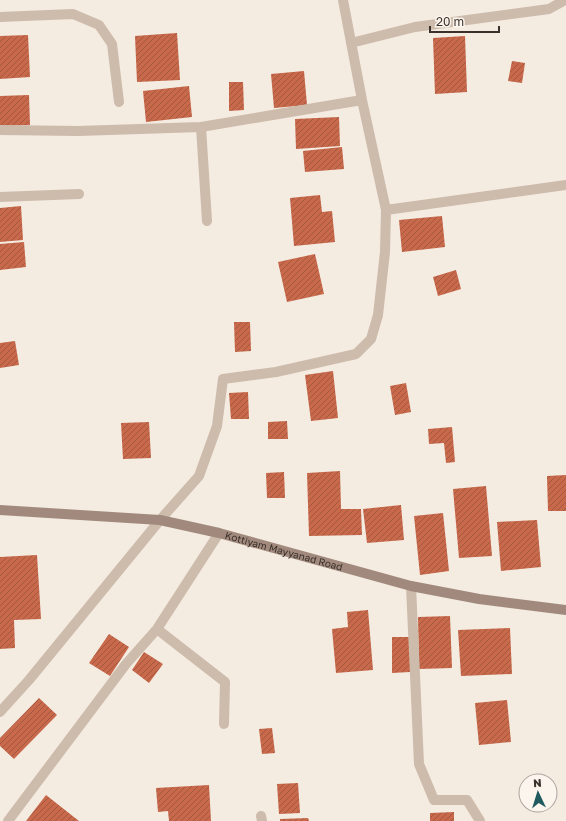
<svg xmlns="http://www.w3.org/2000/svg" width="566" height="821" font-family="'Golos Text',sans-serif">
	<defs>
		<pattern id="building-hatch" width="6" height="6" patternUnits="userSpaceOnUse"><rect width="6" height="6" fill="#c8694b"/><path d="M-1 1l2-2M0 6l6-6M5 7l2-2" fill="none" stroke="#a4573f"/></pattern>
	</defs>
	<rect width="100%" height="100%" fill="#f4ebe1"/>
	<path fill="url(#building-hatch)" d="M177,33l3,47 -43,2 -2,-46z
		M28,35l2,42 -30,2v-43z
		M465,36l2,56 -32,2 -2,-56z
		M512,61l13,2 -3,20 -14,-2z
		M304,71l3,34 -33,3 -3,-34z
		M229,82h14l1,28 -15,1z
		M189,86l3,31 -46,5 -3,-31z
		M29,95l1,30 -30,1v-30z
		M339,117l1,29 -44,3 -1,-30z
		M342,147l2,22 -39,3 -2,-21z
		M320,195l2,17 10,-1 3,31 -41,4 -4,-48z
		M21,206l2,34 -23,2v-34z
		M442,216l3,31 -43,5 -3,-32z
		M24,242l2,25 -26,3v-26z
		M315,254l9,40 -37,8 -9,-40z
		M456,270l5,19 -23,7 -5,-19z
		M234,322h16l1,29 -16,1z
		M15,341l4,24 -19,3v-25z
		M333,371l5,47 -27,3 -6,-46z
		M406,383l5,29 -16,3 -5,-29z
		M248,392l1,27h-18l-2,-26z
		M287,421l1,18h-20v-17z
		M149,422l2,36 -28,1 -2,-36z
		M452,427l3,35 -9,1 -2,-20 -15,1 -1,-15z
		M340,471l1,38h20l1,26 -53,1 -2,-63z
		M284,472l1,26h-18l-1,-25z
		M566,475v36h-18l-1,-35z
		M486,486l6,70 -33,2 -6,-69z
		M401,505l3,35 -37,3 -4,-34z
		M443,513l6,58 -29,4 -6,-59z
		M537,520l4,47 -40,4 -4,-49z
		M37,555l4,64 -27,1 1,28 -15,1v-92z
		M368,610l5,60 -37,3 -4,-44 16,-2 -1,-15z
		M450,616l2,52 -33,1 -1,-52z
		M510,628l2,46 -51,2 -3,-46z
		M109,634l20,13 -19,29 -21,-13z
		M392,637h18v35l-18,1z
		M144,652l19,12 -14,19 -17,-13z
		M39,698l18,17 -43,44 -14,-13v-8z
		M507,700l4,42 -32,3 -4,-42z
		M272,728l3,25 -13,1 -3,-25z
		M298,783l2,30 -21,1 -2,-30z
		M209,785l2,36h-42l-1,-10 -10,1 -2,-24z
		M46,795l33,26h-53z
		M454,812v9h-24v-8z
		M308,818l1,3h-29v-2z"/>
	<g fill="none" stroke-linecap="round" stroke-linejoin="round">
		<path stroke="#cdbbac" stroke-width="10" d="M343,0l19,100 24,110
			M0,17l73,-3 26,11 13,19 7,58
			M351,43l64,-16 134,-18 16,-9
			M201,127l6,94
			M0,130l78,1 123,-4 161,-27
			M0,197l79,-3
			M411,586l8,178 15,36h33l13,21
			M157,629l68,53 -1,42
			M0,712l29,-32 131,-160 39,-44 18,-50 6,-47 53,-7 80,-18 15,-15 7,-24 7,-63 1,-42 180,-25
			M261,816l1,5
			M8,821l118,-157 31,-35 62,-96"/>
		<path stroke="#a18a7d" stroke-width="10" id="s1" d="M0,510l160,10 59,13 192,53 68,13 87,11"/>
	</g>
	<g text-anchor="middle" stroke-width="3" stroke-linejoin="round" paint-order="stroke">
		<g font-size="10" fill="#3b302b" stroke="#fbf5ee">
			<text dy="4" stroke="none"><textPath href="#s1" startOffset="288">Kottiyam Mayyanad Road</textPath></text>
		</g>
	</g>
	<g transform="translate(538 793) rotate(356)"><circle r="19" fill="#fbf5ee" stroke="#aea6a0"/>
	<path d="M0-3L7 15L0 10L-7 15Z" fill="#1f5a5e"/>
	<text y="-6" font-size="11" font-weight="bold" text-anchor="middle" fill="#3b302b">N</text>
	</g>
	<path d="M430 26v6h69v-6" fill="none" stroke="#3b302b" stroke-width="2"/>
	<text x="436" y="26" font-size="12" fill="#3b302b" stroke="#fbf5ee" stroke-width="3" paint-order="stroke">20 m</text>
</svg>
